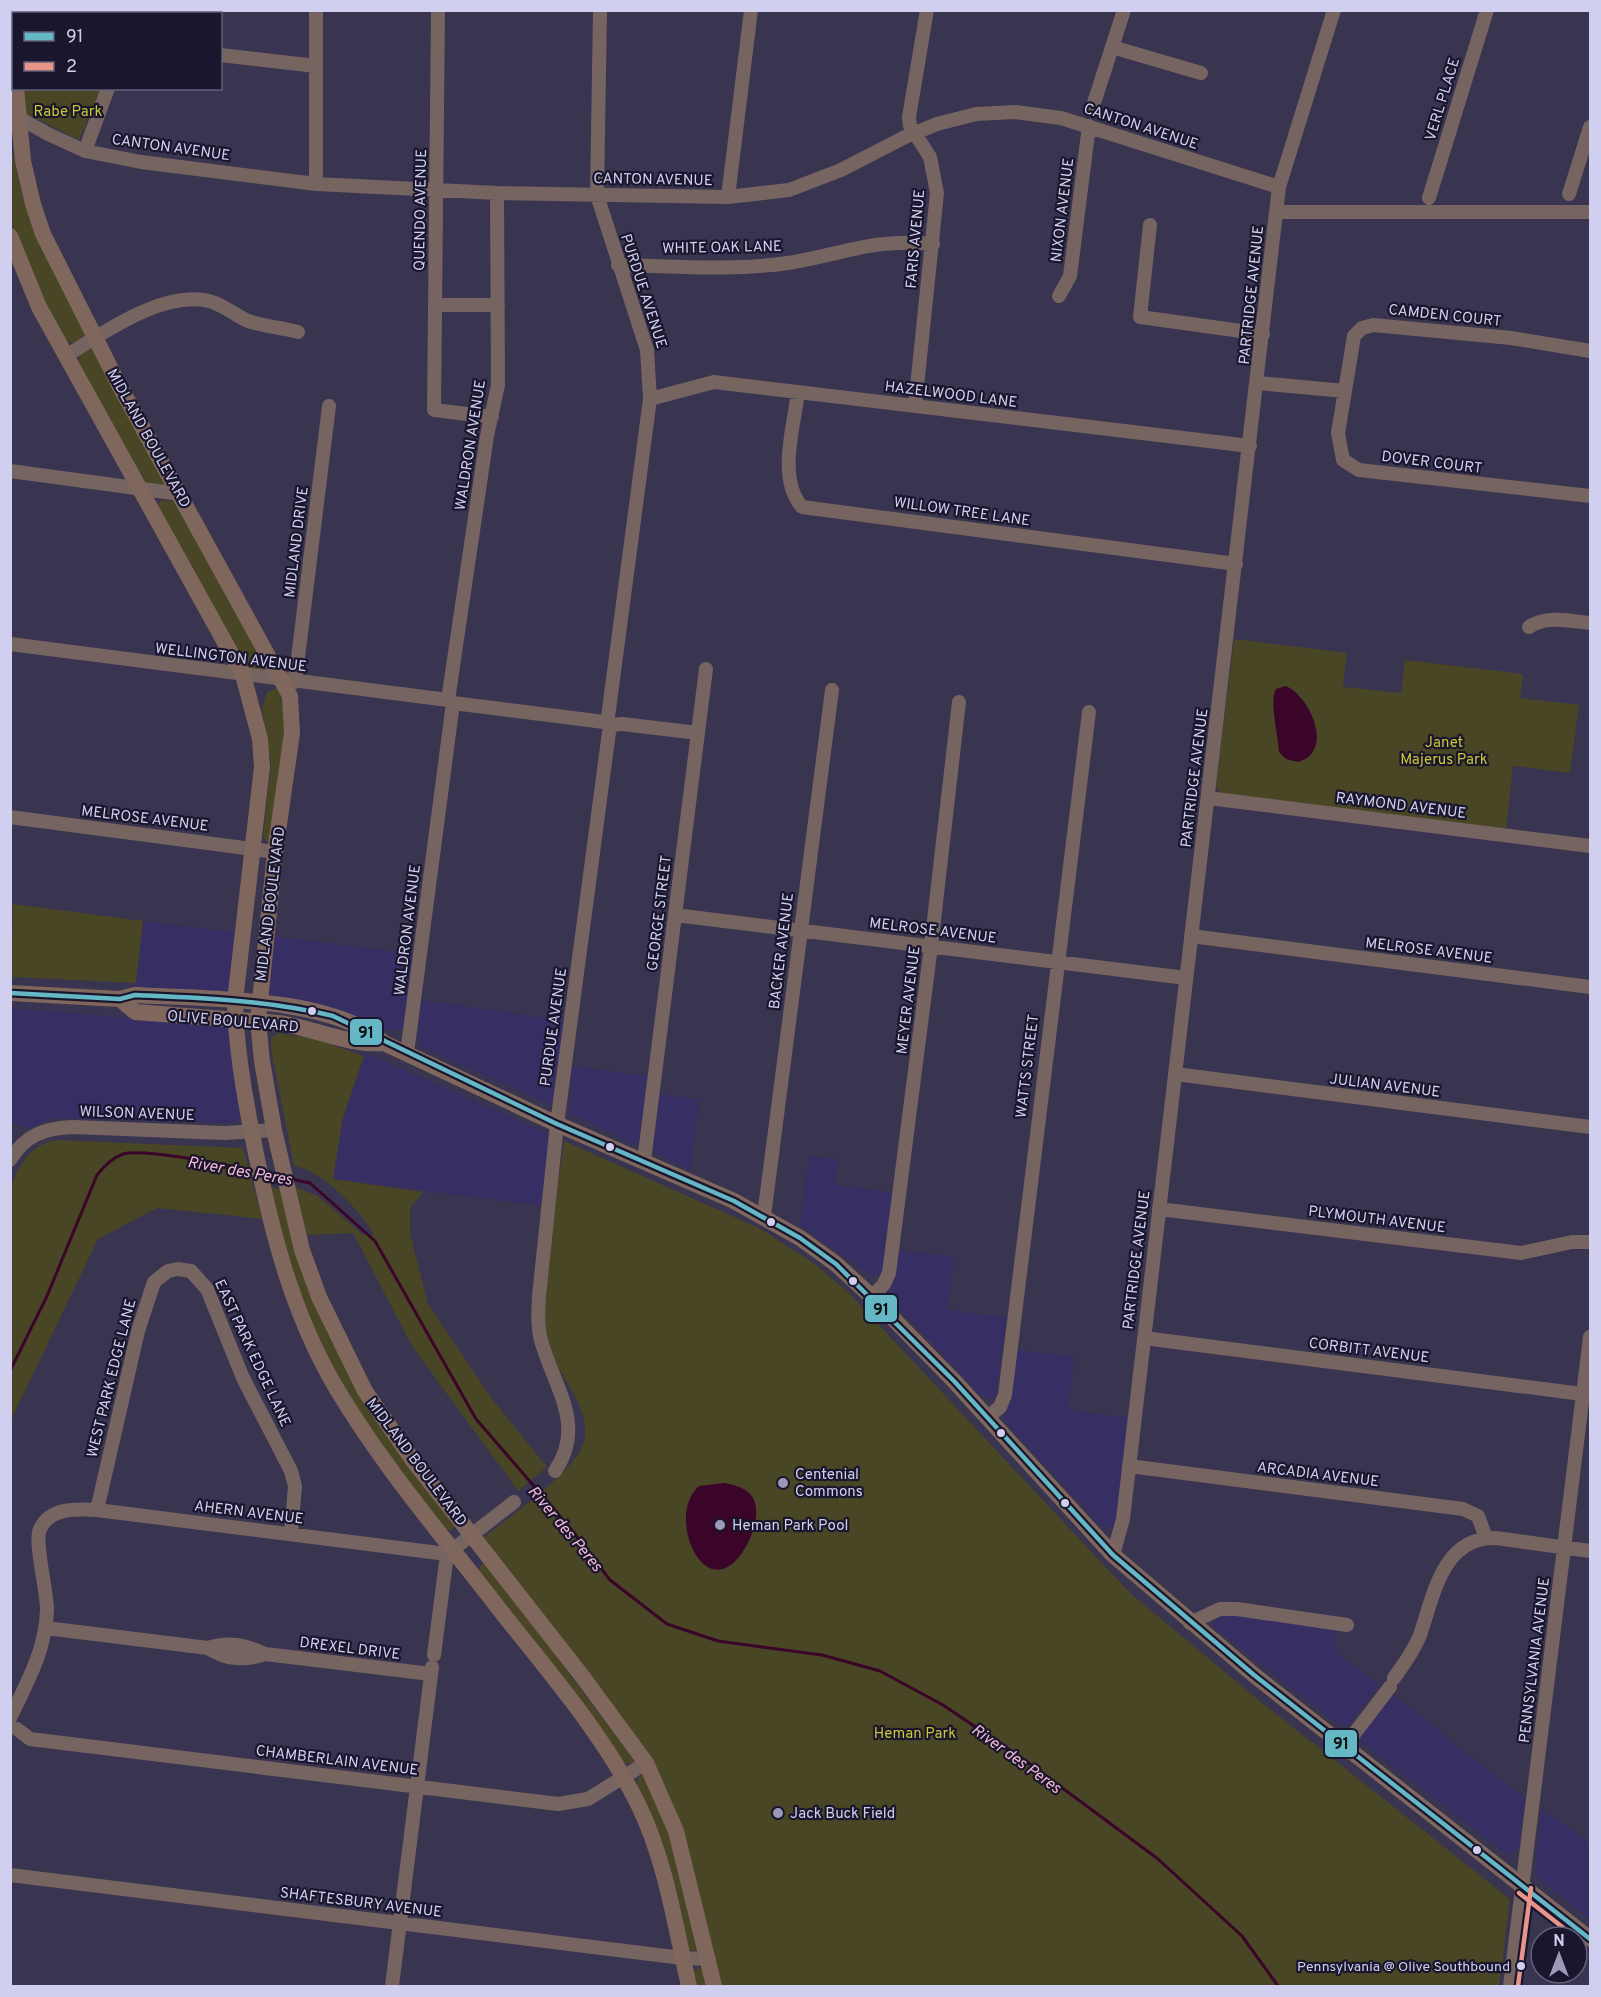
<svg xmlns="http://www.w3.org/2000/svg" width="1601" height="1997" font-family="Overpass,sans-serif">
	<rect width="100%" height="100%" fill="#39344f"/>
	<path fill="#372e64" d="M143,921l96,12 -8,61 -96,-5z
		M272,936l142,18 -9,69 -4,6 -8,2 -55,-19 -71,-14z
		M422,1000l144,21 -11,81 -7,1 -126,-56 -4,-9z
		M10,1008l219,18 11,92 -2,4 -13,1 -174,-5 -22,10 -18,-5z
		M366,1053l181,80 2,7 -6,66 -210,-27 10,-61z
		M573,1066l78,11 -10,67 -6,1 -66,-32z
		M659,1094l40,5 -9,71 -37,-18z
		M809,1156l29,3 -3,26 58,8 -12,82h-11l-70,-50z
		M898,1250l56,7 -7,53 60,8 -12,81 -13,-2 -89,-96 -2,-11z
		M1017,1350l57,7 -6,53 61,8 -14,109 -12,1 -99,-107 -1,-7z
		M1229,1613l106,16 1,24 43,32 -29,38 -5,3 -6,-1 -125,-98 1,-9z
		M1392,1694l133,105 -6,47 -7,8h-6l-145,-112v-8z
		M1541,1808l49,36v76l-55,-45z"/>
	<path fill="#484625" d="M18,11h98v3h-98z
		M21,89h80l-22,51 -58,-29z
		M10,140l14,62 62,133 -13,8 -7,-3 -22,-40 -30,-71 -4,-12z
		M92,348l75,138 -20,-1 -70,-124 4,-7z
		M161,500l16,2 91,167 -3,2 -19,-3 -90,-162z
		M1234,639l113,14 -4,34 58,6 4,-33 118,14 -3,24 59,7 -9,68 -57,-7 -7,64 -284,-36 -6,-7z
		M278,688l8,27 -16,126 -3,1 -4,-5 8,-73 -9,-55 5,-17z
		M13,904l130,17 -7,62 -125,-6z
		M278,1033l37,6 49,17 -21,62 -10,61 90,13 -13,16v26l18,70 64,95 55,68 -29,24 -106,-145 -59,-113 -46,2 -12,-48 23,9 45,39 11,-1c-14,-24 -52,-64 -80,-68l-23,-117v-11z
		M57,1140l186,8 19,71 -105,-11 -59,31 -87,181v-234c9,-23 20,-42 46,-46z
		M564,1141l195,87 56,36 34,29 281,300 126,105 254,201 -11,87h-784l-41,-177 -191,-271c24,-20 95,-68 101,-97 8,-37 -27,-62 -35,-96 -14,-54 8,-147 15,-204z
		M269,1187l11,2 38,116 137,221 -3,4h-6c-58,-76 -120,-153 -150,-245 -11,-32 -18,-65 -27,-98z
		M487,1563l148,199 -3,2 -10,-2 -144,-191 4,-7z
		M644,1775l27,53 29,122 -12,1 -52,-167 3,-8z
		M698,1968l7,1 4,17h-14l-3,-13z"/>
	<path fill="#3a0528" d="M1286,686c24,10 49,66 12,76l-12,-3 -7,-7c-1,-16 -10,-53 -3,-63z
		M724,1483c16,3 32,8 32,27 1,15 -6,31 -14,43 -38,54 -77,-38 -43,-67z"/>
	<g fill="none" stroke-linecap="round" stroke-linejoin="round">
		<path stroke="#3a0528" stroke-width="3" d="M291,1179l19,4 65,58 101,178 95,110 39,51 57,44 51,17 104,14 58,16 63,34 83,56 132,98 84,77 36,50
			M10,1371l37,-75 50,-121c7,-9 15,-17 26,-21 19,-6 106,11 129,17"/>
		<path stroke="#766461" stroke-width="14" d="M316,10v174
			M438,10l-4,400 58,7
			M123,14v-4
			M1112,47l89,26
			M220,55l96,11
			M1093,106l31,-96
			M12,114l36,20 37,17 56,11 175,22 181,9 231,4 61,-7 52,-20 64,-33 32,-13 39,-10 39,-2 46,6 218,69
			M85,151l23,-63
			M1569,194l21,-67
			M728,197l23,-187
			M1429,198l58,-188
			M1277,212h313
			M1150,225l-10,92 123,17
			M618,265c56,1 115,6 170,-2 56,-9 85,-25 145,-19
			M1059,296l11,-20 19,-150
			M436,305h62
			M1590,351l-79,-13 -138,-13 -11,3 -8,8 -16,97 5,27 16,10 231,26
			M66,356c38,-24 103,-70 149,-53 12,5 22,13 33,18 16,5 34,7 50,11
			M1258,383l87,8
			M798,392c-4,35 -21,86 4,115l434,57
			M650,399l64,-17 536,64
			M915,406l22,-213 -7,-36 -20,-31 -1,-9 18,-107
			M10,471l170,23
			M1529,627c17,-12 42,-6 61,-4
			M10,644l438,56 39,-264 11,-51 -1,-192
			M295,682l34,-276
			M1208,798l382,48
			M10,817l265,35
			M675,915l511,63
			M1191,936l399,51
			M407,1053l46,-350 151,19 4,-5 42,-318 -3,-49 -50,-155 3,-185
			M1175,1074l415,53
			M10,1160c15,-25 35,-32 63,-33l152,6 49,-3
			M644,1161l62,-492
			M1159,1209l362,44 51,-11h18
			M764,1216l68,-526
			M872,1297l12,-13 5,-11 42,-327 28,-244
			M1144,1338l446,57
			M988,1417l12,-10 5,-12 84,-683
			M1129,1466l334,43 15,7 8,22
			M555,1471c30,-44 2,-80 -12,-124 -6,-17 -5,-34 -4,-51l18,-172 52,-392 3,-7 10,-1 76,9
			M97,1510l41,-179 16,-49 14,-11 10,-2 13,2 16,18 36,89 48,93 4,15 -4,48
			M1113,1555l10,-36 156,-1332 55,-177
			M1190,1623l30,-14h17l110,16
			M46,1628l162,20c21,-7 38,-3 57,6l166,20
			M208,1648c19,12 36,13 57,6
			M434,1655l13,-101 67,-52
			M1394,1678c9,-13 20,-27 26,-43 14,-40 22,-98 76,-97l94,13
			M10,1718c17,-35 36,-69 37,-108 0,-20 -13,-68 -7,-81 10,-22 37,-20 57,-19l350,44
			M17,1729l13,10 528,65 30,-5 58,-36
			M1344,1747l46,-60
			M10,1875l672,83 27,1
			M392,1986l40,-319
			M1510,1986l80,-649"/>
		<path stroke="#80675d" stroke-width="16" d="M13,10l1,4
			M16,88l7,73 10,43 10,30 75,149 172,313 2,37 -17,119 -17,169 4,40 12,69 28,120 17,47 46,94 47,68 170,217 64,87 30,68 38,155
			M10,236l29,71 204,368 17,64 2,28 -27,234c1,46 9,92 18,138 17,86 37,170 82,247 46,78 106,148 161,219 50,64 106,127 142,199 28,57 37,122 51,182
			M10,993l110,6 15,-4c69,4 197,1 249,48l173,81 177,77 66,37 36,26 36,33 82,84 159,174 141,120 336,264
			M120,999l15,13 144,11c35,5 70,23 105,20"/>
		<defs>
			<path id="bus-1" d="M10,993l110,6 15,-4c67,3 133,5 198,21l224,108 177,77 66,37 36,26 118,117 159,174 141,120 336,264"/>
			<path id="bus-2" d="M1519,1893l56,44
				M1518,1986l13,-98"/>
		</defs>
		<use href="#bus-1" stroke="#19162d" stroke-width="9"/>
		<use href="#bus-2" stroke="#19162d" stroke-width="9"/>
		<use href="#bus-1" stroke="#65b7c5" stroke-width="4.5"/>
		<use href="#bus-2" stroke="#e79489" stroke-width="4.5"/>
	</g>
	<g fill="#d1cfef" stroke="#19162d" stroke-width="2">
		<circle cx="312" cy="1011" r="5"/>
		<circle cx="610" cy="1147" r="5"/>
		<circle cx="771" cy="1222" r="5"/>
		<circle cx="853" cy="1281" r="5"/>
		<circle cx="1001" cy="1433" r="5"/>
		<circle cx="1065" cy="1503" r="5"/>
		<circle cx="1477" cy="1850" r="5"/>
		<circle cx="1521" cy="1966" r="5"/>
	</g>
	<g fill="#9c99b7" stroke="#19162d" stroke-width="2">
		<circle cx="783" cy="1483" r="6"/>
		<circle cx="720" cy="1525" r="6"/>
		<circle cx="778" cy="1813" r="6"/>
	</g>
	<g text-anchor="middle" stroke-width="4.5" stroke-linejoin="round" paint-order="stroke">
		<g font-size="14" fill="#d1cfef" stroke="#19162d" text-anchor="end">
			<text x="1510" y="1971">Pennsylvania @ Olive Southbound</text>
		</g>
		<g font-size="15" fill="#d1cfef" stroke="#19162d">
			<text transform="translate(1442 99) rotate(-73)" y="5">VERL PLACE</text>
			<text transform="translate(1141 126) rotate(18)" y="5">CANTON AVENUE</text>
			<text transform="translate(171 147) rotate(8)" y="5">CANTON AVENUE</text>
			<text transform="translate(653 179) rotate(1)" y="5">CANTON AVENUE</text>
			<text transform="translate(420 210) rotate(-89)" y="5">QUENDO AVENUE</text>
			<text transform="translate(1062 210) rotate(-83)" y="5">NIXON AVENUE</text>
			<text transform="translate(915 239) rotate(-85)" y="5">FARIS AVENUE</text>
			<text transform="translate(722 247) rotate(-1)" y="5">WHITE OAK LANE</text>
			<text transform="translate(644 291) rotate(72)" y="5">PURDUE AVENUE</text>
			<text transform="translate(1251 295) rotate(-84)" y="5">PARTRIDGE AVENUE</text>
			<text transform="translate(1445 315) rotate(6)" y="5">CAMDEN COURT</text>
			<text transform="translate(951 394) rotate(7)" y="5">HAZELWOOD LANE</text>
			<text transform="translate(149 438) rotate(61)" y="5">MIDLAND BOULEVARD</text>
			<text transform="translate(470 445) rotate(-81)" y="5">WALDRON AVENUE</text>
			<text transform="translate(1432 462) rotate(7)" y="5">DOVER COURT</text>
			<text transform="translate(962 511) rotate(8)" y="5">WILLOW TREE LANE</text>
			<text transform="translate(296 542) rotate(-83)" y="5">MIDLAND DRIVE</text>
			<text transform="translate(231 657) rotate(7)" y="5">WELLINGTON AVENUE</text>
			<text transform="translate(1194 778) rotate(-83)" y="5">PARTRIDGE AVENUE</text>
			<text transform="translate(1401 805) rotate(7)" y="5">RAYMOND AVENUE</text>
			<text transform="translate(145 818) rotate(7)" y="5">MELROSE AVENUE</text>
			<text transform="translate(270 904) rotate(-83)" y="5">MIDLAND BOULEVARD</text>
			<text transform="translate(659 913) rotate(-83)" y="5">GEORGE STREET</text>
			<text transform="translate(407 930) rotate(-83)" y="5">WALDRON AVENUE</text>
			<text transform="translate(933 930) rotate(7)" y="5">MELROSE AVENUE</text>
			<text transform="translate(1429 950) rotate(7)" y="5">MELROSE AVENUE</text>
			<text transform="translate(781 951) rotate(-83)" y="5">BACKER AVENUE</text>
			<text transform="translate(908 1000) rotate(-83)" y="5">MEYER AVENUE</text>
			<text transform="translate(233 1021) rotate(5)" y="5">OLIVE BOULEVARD</text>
			<text transform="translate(553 1027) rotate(-82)" y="5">PURDUE AVENUE</text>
			<text transform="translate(1027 1066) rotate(-83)" y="5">WATTS STREET</text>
			<text transform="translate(1385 1085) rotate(7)" y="5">JULIAN AVENUE</text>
			<text transform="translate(137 1113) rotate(2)" y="5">WILSON AVENUE</text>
			<text transform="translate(1377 1219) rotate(7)" y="5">PLYMOUTH AVENUE</text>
			<text transform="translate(1136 1260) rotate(-83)" y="5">PARTRIDGE AVENUE</text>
			<text transform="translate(1369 1350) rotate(7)" y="5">CORBITT AVENUE</text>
			<text transform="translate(253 1353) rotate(65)" y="5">EAST PARK EDGE LANE</text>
			<text transform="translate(111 1378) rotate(-76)" y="5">WEST PARK EDGE LANE</text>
			<text transform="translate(417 1462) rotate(53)" y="5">MIDLAND BOULEVARD</text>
			<text transform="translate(1318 1474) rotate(7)" y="5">ARCADIA AVENUE</text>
			<text transform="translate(249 1512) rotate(7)" y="5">AHERN AVENUE</text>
			<text transform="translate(350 1648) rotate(7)" y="5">DREXEL DRIVE</text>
			<text transform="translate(1534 1660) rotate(-83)" y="5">PENNSYLVANIA AVENUE</text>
			<text transform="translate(337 1760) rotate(7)" y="5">CHAMBERLAIN AVENUE</text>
			<text transform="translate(361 1902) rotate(7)" y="5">SHAFTESBURY AVENUE</text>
		</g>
		<g font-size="15" fill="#c8c536" stroke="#19162d">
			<text x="68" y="116">Rabe Park</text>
			<text x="1444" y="747">Janet<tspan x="1444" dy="17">Majerus Park</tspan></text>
			<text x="915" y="1738">Heman Park</text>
		</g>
		<g font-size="15" fill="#d1cfef" stroke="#19162d" text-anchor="start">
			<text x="795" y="1479">Centenial<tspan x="795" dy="17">Commons</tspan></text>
			<text x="732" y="1530">Heman Park Pool</text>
			<text x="790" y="1818">Jack Buck Field</text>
		</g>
		<g font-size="16" font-style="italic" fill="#f5b8d5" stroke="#19162d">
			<text transform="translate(240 1170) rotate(10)" y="6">River des Peres</text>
			<text transform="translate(566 1528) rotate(50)" y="6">River des Peres</text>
			<text transform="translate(1017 1758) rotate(36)" y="6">River des Peres</text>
		</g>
	</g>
	<g stroke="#19162d" stroke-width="2">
		<rect x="349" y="1018" width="34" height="28" rx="6" fill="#65b7c5"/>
		<rect x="864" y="1294" width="34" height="29" rx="6" fill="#65b7c5"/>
		<rect x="1324" y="1729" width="34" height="29" rx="6" fill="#65b7c5"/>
	</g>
	<g font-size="16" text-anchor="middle" font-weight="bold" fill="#111">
		<text x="366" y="1038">91</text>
		<text x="881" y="1315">91</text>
		<text x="1341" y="1749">91</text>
	</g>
	<rect width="1601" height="1997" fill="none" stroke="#d1cfef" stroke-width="24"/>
	<rect x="12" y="12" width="210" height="78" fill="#19162d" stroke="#63607b" stroke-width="1.5"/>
	<rect x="24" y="32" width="30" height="9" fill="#65b7c5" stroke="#63607b" stroke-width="1.5"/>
	<text x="66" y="42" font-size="18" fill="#d1cfef">91</text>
	<rect x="24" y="62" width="30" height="9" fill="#e79489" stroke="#63607b" stroke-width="1.5"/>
	<text x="66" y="72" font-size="18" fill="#d1cfef">2</text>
	<g transform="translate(1559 1955)"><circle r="28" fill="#19162d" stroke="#63607b" stroke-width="1.5"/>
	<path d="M0-4.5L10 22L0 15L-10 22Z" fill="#9c99b7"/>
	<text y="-9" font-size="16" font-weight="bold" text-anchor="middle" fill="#d1cfef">N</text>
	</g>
</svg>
